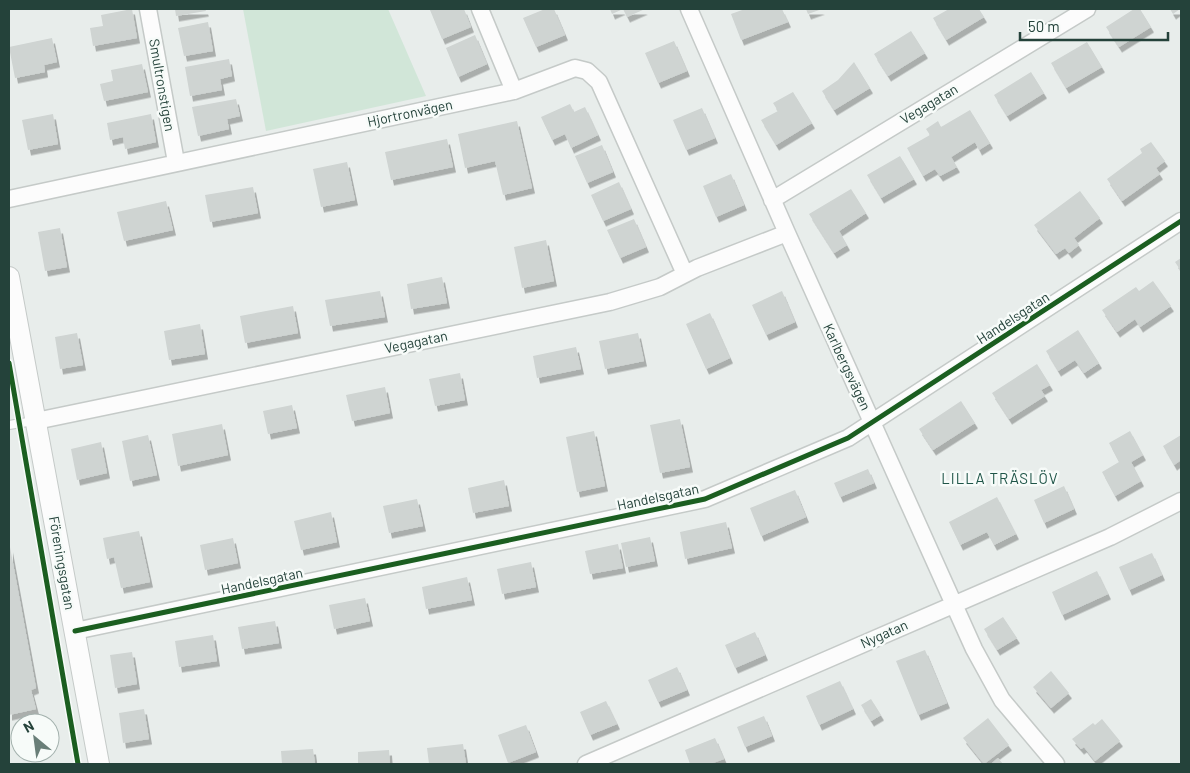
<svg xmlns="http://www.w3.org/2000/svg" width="1190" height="773" font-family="Barlow,sans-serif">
	<defs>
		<filter id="shadow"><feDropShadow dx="3" dy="5.5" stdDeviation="0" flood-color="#0004"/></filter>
	</defs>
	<rect width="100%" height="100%" fill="#e8edeb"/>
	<path fill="#d1e6d8" d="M243,9h145l38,87 -160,35z"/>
	<path fill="#cfd4d2" filter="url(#shadow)" d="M132,9l5,29 -44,8 -3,-18 13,-2 -2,-11z
		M175,9h30l1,2 -30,5z
		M433,9h31l7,18 -29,12 -12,-29z
		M545,9h9l11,26 -29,12 -13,-29z
		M610,9h13l-11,5z
		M623,9h22l-18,8z
		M745,9h37l6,13 -47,18 -10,-26z
		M806,9h16l-14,5z
		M949,9h30l5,8 -38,23 -13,-22z
		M1134,9h6l11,18 -32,20 -13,-20z
		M1170,9h10l-7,5z
		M208,22l5,29 -29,5 -6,-28z
		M911,31l14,22 -37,23 -14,-22z
		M475,35l12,29 -29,13 -12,-29z
		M52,38l5,24 -13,3 1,7 -30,6 -6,-31z
		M674,41l13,30 -29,12 -13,-30z
		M1087,42l15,25 -36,21 -15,-25z
		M229,59l3,17 -12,3 2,11 -32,6 -5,-29z
		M854,62l16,26 -36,22 -12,-19 16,-11z
		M142,64l6,28 -44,9 -4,-17 13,-3 -2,-11z
		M1031,72l13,21 -37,23 -13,-21z
		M793,92l19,31 -36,22 -15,-25 17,-9 -5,-8z
		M236,99l4,17 -13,3 2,10 -31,7 -6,-29z
		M570,104l4,8 11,-5 13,28 -27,13 -6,-14 -13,6 -11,-23z
		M702,108l13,30 -29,12 -13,-30z
		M970,110l20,33 -11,7 -4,-8 -24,15 6,10 -17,9 -5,-7 -12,7 -16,-28 23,-13 -4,-6 12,-8 3,6z
		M53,114l5,30 -30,6 -6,-30z
		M151,114l5,28 -31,7 -2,-12 -13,3 -3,-17z
		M517,121l15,67 -29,7 -8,-34 -30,7 -7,-34z
		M447,139l6,28 -62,13 -6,-28z
		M1151,142l14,19 -9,7 4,6 -38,27 -15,-22 35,-26 -2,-4z
		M602,145l11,27 -26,11 -12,-27z
		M900,156l14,23 -33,19 -14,-23z
		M347,162l8,38 -34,7 -8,-38z
		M731,174l13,31 -28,12 -13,-31z
		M619,182l12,27 -28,12 -12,-26z
		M253,187l5,26 -48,9 -5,-27z
		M851,189l15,24 -27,18 8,14 -13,8 -25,-39z
		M1080,191l20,27 -26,20 5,7 -10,8 -4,-5 -9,6 -22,-29z
		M166,201l7,29 -49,11 -7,-29z
		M634,219l12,28 -26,11 -13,-28z
		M60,228l7,39 -22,4 -7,-39z
		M546,240l8,41 -32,7 -8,-41z
		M1181,258v13l-6,-9z
		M442,277l5,26 -36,6 -4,-25z
		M1153,281l18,25 -31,21 -5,-8 -18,13 -15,-22 34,-23 3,4z
		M380,291l5,26 -55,9 -5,-26z
		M782,291l13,31 -29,13 -14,-30z
		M293,306l5,27 -53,10 -5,-27z
		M710,313l20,45 -24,11 -20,-45z
		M200,324l5,30 -36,6 -5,-29z
		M1078,330l21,33 -15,10 -9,-13 -17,11 -12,-20z
		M77,333l6,32 -23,4 -5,-32z
		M638,333l6,28 -39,8 -6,-28z
		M576,347l5,22 -44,9 -4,-22z
		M1037,364l13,21 -9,5 4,6 -36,23 -17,-26z
		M460,373l5,27 -30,6 -6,-27z
		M385,387l5,26 -38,8 -6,-26z
		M961,401l14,22 -42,27 -14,-21z
		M292,405l5,23 -29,6 -5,-23z
		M680,419l10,48 -30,6 -10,-48z
		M222,424l6,31 -50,11 -6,-32z
		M594,431l11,55 -28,6 -11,-55z
		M1130,431l13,24 -12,7 10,19 -26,15 -13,-24 17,-10 -10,-19z
		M148,435l9,40 -27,6 -8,-40z
		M1181,435v25l-7,5 -11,-19z
		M101,442l6,31 -30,7 -6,-31z
		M868,469l6,14 -34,14 -6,-14z
		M504,480l5,26 -36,7 -5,-25z
		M1064,486l10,23 -30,14 -10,-23z
		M795,490l11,27 -45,19 -11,-28z
		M997,497l19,37 -22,11 -7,-13 -27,13 -11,-23z
		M417,499l6,27 -34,7 -6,-27z
		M331,512l6,30 -36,8 -7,-29z
		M726,522l6,26 -47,11 -5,-27z
		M139,531l11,51 -29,6 -7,-31 -7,2 -4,-21z
		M650,537l5,24 -29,6 -5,-24z
		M233,538l5,25 -33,7 -5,-25z
		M618,544l5,24 -33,6 -5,-23z
		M10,547l26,141 -5,2 5,19 -27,6z
		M1152,553l10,22 -33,15 -10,-23z
		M531,562l5,25 -34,7 -5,-25z
		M1097,571l11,23 -46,21 -10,-23z
		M467,577l5,23 -46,9 -4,-22z
		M365,598l5,23 -36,8 -5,-24z
		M1003,617l14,21 -20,12 -13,-21z
		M275,621l4,22 -37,6 -4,-22z
		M755,632l10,23 -30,13 -10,-23z
		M213,635l4,26 -38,6 -4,-26z
		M925,650l22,53 -29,12 -22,-54z
		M132,652l5,32 -22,4 -5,-33z
		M677,667l10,23 -29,12 -10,-22z
		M1051,671l18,22 -18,15 -18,-21z
		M840,681l13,28 -34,16 -13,-29z
		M871,699l10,16 -10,6 -10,-16z
		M606,701l11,23 -27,11 -10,-23z
		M144,709l5,30 -26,4 -4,-30z
		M764,716l8,20 -27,11 -8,-20z
		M988,718l21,27 -25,19 -21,-26z
		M1102,719l18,22 -25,20 -11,-14 -3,2 -9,-10 21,-16 2,2z
		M526,725l10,27 -28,11 -10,-28z
		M715,738l9,21 -14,5h-20l-5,-14z
		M463,744l3,20h-37l-2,-16z
		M313,749l2,15h-33l-1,-13z
		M389,750l1,14h-32v-12z
		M998,758l5,6h-12z"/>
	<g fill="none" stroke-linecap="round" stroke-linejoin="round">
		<defs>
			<path id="service" d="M9,425l25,-4"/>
			<path id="minor" d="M148,9l28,153
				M480,9l34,82
				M689,9l98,224 187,416 28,51 54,64
				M9,199l505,-108 61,-23 12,3 12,11 86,192
				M772,200l315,-191
				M36,421l574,-119 50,-15 37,-19 90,-35
				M75,631l630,-132 143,-61 333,-217
				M586,764l524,-227 71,-36"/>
			<path id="tertiary" d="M9,277l90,487"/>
		</defs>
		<use href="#service" stroke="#c5cac8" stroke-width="10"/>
		<use href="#minor" stroke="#c5cac8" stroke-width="19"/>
		<use href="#tertiary" stroke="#c5cac8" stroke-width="22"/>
		<use href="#service" stroke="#fcfcfc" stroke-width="8"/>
		<use href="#minor" stroke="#fcfcfc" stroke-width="16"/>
		<use href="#tertiary" stroke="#fcfcfc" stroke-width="20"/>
		<defs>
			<path id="cycleway" d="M9,363l69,401
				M75,631l630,-132 143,-61 333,-217"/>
		</defs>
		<use href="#cycleway" stroke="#f7fbf9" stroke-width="8"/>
		<use href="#cycleway" stroke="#1b5e20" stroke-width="5"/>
	</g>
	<g text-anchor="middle" stroke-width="5" stroke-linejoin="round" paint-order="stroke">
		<g font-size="14" fill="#24423a" stroke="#f7fbf9">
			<text transform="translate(162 85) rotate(80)" y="5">Smultronstigen</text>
			<text transform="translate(929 104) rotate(-31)" y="5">Vegagatan</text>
			<text transform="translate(410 113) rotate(-12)" y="5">Hjortronvägen</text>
			<text transform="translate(1013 318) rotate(-33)" y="5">Handelsgatan</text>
			<text transform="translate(416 342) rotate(-12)" y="5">Vegagatan</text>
			<text transform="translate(847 367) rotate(65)" y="5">Karlbergsvägen</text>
			<text transform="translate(658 497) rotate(-12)" y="5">Handelsgatan</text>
			<text transform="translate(62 563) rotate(80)" y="5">Föreningsgatan</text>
			<text transform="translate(262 581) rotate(-12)" y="5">Handelsgatan</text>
			<text transform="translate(884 634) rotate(-24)" y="5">Nygatan</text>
		</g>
		<g font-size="15" letter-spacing="1" fill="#1f5548" stroke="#f7fbf9">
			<text x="1000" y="484">LILLA TRÄSLÖV</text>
		</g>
	</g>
	<rect width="1190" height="773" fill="none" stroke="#24423a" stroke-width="20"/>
	<g transform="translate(35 738) rotate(331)"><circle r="24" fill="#f7fbf9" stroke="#a3b1ad"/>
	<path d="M0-4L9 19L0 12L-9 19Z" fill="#697e78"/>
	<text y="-8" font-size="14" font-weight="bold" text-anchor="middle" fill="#24423a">N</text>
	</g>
	<path d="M1020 32v8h148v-8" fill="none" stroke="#24423a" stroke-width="2.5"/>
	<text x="1028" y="32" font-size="15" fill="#24423a" stroke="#f7fbf9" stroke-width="4" paint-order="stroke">50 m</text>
</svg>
